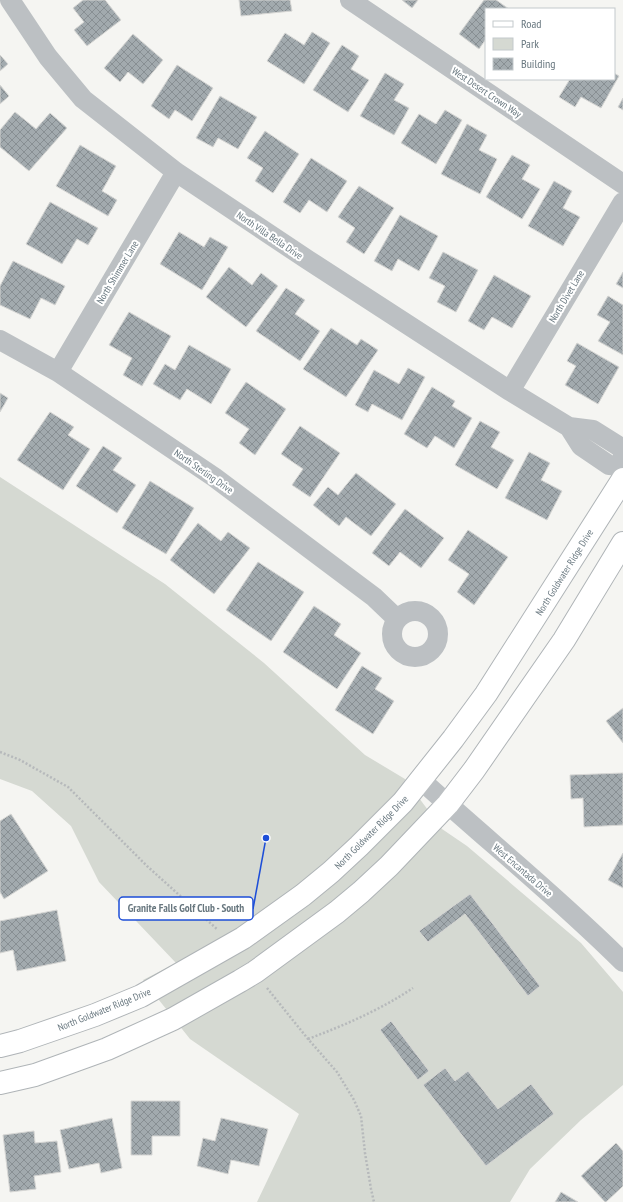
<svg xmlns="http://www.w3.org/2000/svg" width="623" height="1202" font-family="'PT Sans Narrow',sans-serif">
	<defs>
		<pattern id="building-cross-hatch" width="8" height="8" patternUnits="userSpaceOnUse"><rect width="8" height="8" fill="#a2aaae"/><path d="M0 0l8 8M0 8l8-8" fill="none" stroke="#888f93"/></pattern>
	</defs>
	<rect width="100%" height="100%" fill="#f5f5f2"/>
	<path fill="#d5d9d2" d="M0,477l165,107 99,79 101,92 40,24 37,50 25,17 114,97 42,49v93l-42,35 -51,49 -20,33h-253l42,-88 -109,-75 -47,-59 33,-17 -77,-81 -28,-56 -39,-35 -32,-12z"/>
	<path fill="url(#building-cross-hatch)" stroke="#d6d6d4" d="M83,0h22l16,20 -34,26 -13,-16 10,-8 -11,-14z
		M239,0h51l2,11 -51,5z
		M402,0h16l-6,8z
		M484,0h12l13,9h-23v30l-7,10 -20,-15z
		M312,32l18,11 -26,41 -37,-23 18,-28 19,12z
		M133,34l30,26 -20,24 -15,-12 -8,10 -16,-14z
		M342,45l17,11 -8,13 18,11 -21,32 -35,-22z
		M0,55l8,9 -8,7z
		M177,65l36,23 -21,33 -17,-11 -6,9 -18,-13z
		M385,73l19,11 -10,16 15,8 -15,27 -34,-19z
		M614,73l5,3 -18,32 -20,-11 -6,10 -16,-10 11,-18h44z
		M0,85l9,11 -9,8z
		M220,96l37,21 -19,32 -20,-11 -5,9 -17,-9z
		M623,98v12l-5,-3z
		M445,110l17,10 -26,44 -35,-21 18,-29 17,10z
		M15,112l21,17 14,-16 17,15 -38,43 -29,-24v-17z
		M467,124l20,11 -8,15 18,9 -17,35 -39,-20z
		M265,131l34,23 -26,39 -18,-12 8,-13 -16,-10z
		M80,145l36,21 -14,25 15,9 -9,16 -52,-30z
		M512,155l18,10 -8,14 18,10 -18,30 -36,-22z
		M311,158l36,23 -20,31 -18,-12 -9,13 -17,-11z
		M554,181l18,10 -9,17 17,9 -17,29 -35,-20z
		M359,186l35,22 -30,46 -18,-12 9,-14 -17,-11z
		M50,202l48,26 -10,17 -11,-6 -15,25 -36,-20z
		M400,215l38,21 -19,35 -21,-12 -6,12 -18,-10z
		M179,232l25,15 6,-10 18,10 -26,43 -42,-26z
		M443,252l35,18 -22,42 -19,-10 8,-16 -16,-8z
		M13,261l52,25 -10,19 -14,-7 -11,21 -30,-14v-19z
		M229,267l23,18 9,-12 17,13 -32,41 -40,-30z
		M623,272v16l-7,-4z
		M494,275l37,21 -19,32 -20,-11 -8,13 -16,-9z
		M286,288l19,12 -10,14 25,17 -20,30 -44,-30z
		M608,296l15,9v50l-25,-14 12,-19 -13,-7z
		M129,312l42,24 -29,50 -19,-11 9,-17 -23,-13z
		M331,328l26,17 4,-6 17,11 -32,47 -43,-28z
		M577,343l42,24 -21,37 -33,-19 11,-19 -9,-5z
		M189,345l42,24 -20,35 -24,-15 -7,11 -27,-16 12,-20 10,6z
		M408,368l17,9 -23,43 -30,-16 -4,8 -13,-7 19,-35 25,14z
		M246,382l40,27 -31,46 -16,-12 10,-14 -24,-16z
		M432,387l23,14 -3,5 20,12 -18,30 -19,-12 -8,12 -23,-14z
		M0,393l8,5 -8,14z
		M50,412l24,15 -6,8 22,14 -27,41 -46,-30z
		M480,421l20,11 -9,15 23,13 -17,29 -42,-24z
		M300,426l40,27 -30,44 -18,-12 11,-16 -22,-15z
		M103,446l19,12 -9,12 23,15 -19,28 -41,-27z
		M529,452l21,11 -9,17 21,11 -15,29 -42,-22z
		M356,473l40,31 -25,32 -25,-19 -7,9 -26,-21 15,-18 10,8z
		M150,481l44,27 -28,46 -44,-26z
		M405,509l39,29 -23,30 -21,-16 -11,14 -17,-13z
		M198,523l23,18 7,-9 22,16 -36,46 -44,-34z
		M468,530l40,27 -34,48 -17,-13 12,-18 -21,-14z
		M258,562l46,30 -33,49 -45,-31z
		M314,606l27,18 -7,11 27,18 -24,36 -54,-37z
		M362,666l20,12 -7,11 19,12 -21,33 -38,-24z
		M623,708v35l-17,-22z
		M623,773v52l-39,2 -1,-29 -12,1 -1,-24z
		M11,814l37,57 -44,28 -4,-7v-71z
		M623,853v35l-15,-8z
		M470,894l70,92 -12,10 -63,-82 -37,28 -9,-11z
		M57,910l9,51 -49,10 -4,-21 -13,3v-32z
		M391,1021l38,50 -11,9 -38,-50z
		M445,1068l10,13 13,-10 30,38 33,-25 23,30 -68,52 -63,-81z
		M131,1101h49v35h-28v19h-21z
		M112,1118l10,50 -21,5 -2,-10 -30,6 -9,-39z
		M221,1118l47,11 -9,37 -28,-6 -3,14 -31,-8 6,-28 12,3z
		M34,1131l1,12 22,-2 4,31 -27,4 2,13 -26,3 -7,-57z
		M616,1143l7,8v35l-17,16h-1l-24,-26z
		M561,1192l17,10h-23z"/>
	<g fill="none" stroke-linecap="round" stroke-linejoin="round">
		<defs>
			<path id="secondary" d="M0,1046l20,-5 75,-26 46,-19 102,-58 60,-43 28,-23 28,-26 44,-44 50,-63 33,-45 137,-215
				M0,1083l35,-8 72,-26 66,-30 67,-38 15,-9 82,-60 24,-20 28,-26 59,-62 26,-34 90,-130 59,-97"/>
		</defs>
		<use href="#secondary" stroke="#afb4b7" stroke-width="24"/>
		<path stroke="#b6b9bb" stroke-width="2.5" stroke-dasharray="2 2" stroke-linecap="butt" d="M0,752l20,8 48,27 79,79 71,64
			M267,988l41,51 29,33 17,28 7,16 4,37 6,36 3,13
			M308,1039c37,-14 72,-29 105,-51"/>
		<path stroke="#bcc0c3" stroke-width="20" d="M10,0l38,57 35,42 93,73 132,88 202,131 59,36 24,3 27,17 3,5
			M350,0l273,184
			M0,340l58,32 156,105 160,120 23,22
			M58,372l118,-200
			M510,391l113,-189
			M569,427l12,19 28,19 14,1
			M392 634a23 23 0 1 1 46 0a23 23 0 1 1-46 0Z
			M421,780c67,61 138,118 202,182"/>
		<use href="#secondary" stroke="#fff" stroke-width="22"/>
	</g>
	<g text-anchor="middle" stroke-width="4" stroke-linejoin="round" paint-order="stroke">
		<g font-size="10" fill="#68777f" stroke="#fff">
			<text transform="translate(487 92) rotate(34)" y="4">West Desert Crown Way</text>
			<text transform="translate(270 235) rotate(34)" y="4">North Villa Bella Drive</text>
			<text transform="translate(117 272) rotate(-59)" y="4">North Shimmer Lane</text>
			<text transform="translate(566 296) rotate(-59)" y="4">North Divet Lane</text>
			<text transform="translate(204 471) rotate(35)" y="4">North Sterling Drive</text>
			<text transform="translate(564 572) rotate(-58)" y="4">North Goldwater Ridge Drive</text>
			<text transform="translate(371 832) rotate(-45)" y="4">North Goldwater Ridge Drive</text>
			<text transform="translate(523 870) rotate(41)" y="4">West Encantada Drive</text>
			<text transform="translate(104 1009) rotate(-22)" y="4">North Goldwater Ridge Drive</text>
		</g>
	</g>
	<path fill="none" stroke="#1d4ed8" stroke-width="1.5" d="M266 838L253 909"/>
	<circle fill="#1d4ed8" stroke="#fff" stroke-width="1.5" cx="266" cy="838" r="4"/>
	<rect fill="#fff" stroke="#1d4ed8" stroke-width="1.5" x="119" y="897" width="134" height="23" rx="4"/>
	<g font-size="11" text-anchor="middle" font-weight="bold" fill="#68777f">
		<text x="186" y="912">Granite Falls Golf Club - South</text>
	</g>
	<rect x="485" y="8" width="130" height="72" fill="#ffffff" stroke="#c3c9cc"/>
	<rect x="493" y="21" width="20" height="6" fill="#ffffff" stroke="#c3c9cc"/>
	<text x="521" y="28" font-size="12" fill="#68777f">Road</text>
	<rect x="493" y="38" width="20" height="12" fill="#d5d9d2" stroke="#c3c9cc"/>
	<text x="521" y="48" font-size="12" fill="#68777f">Park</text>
	<rect x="493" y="58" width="20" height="12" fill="url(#building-cross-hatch)" stroke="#c3c9cc"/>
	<text x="521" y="68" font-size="12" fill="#68777f">Building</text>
</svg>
